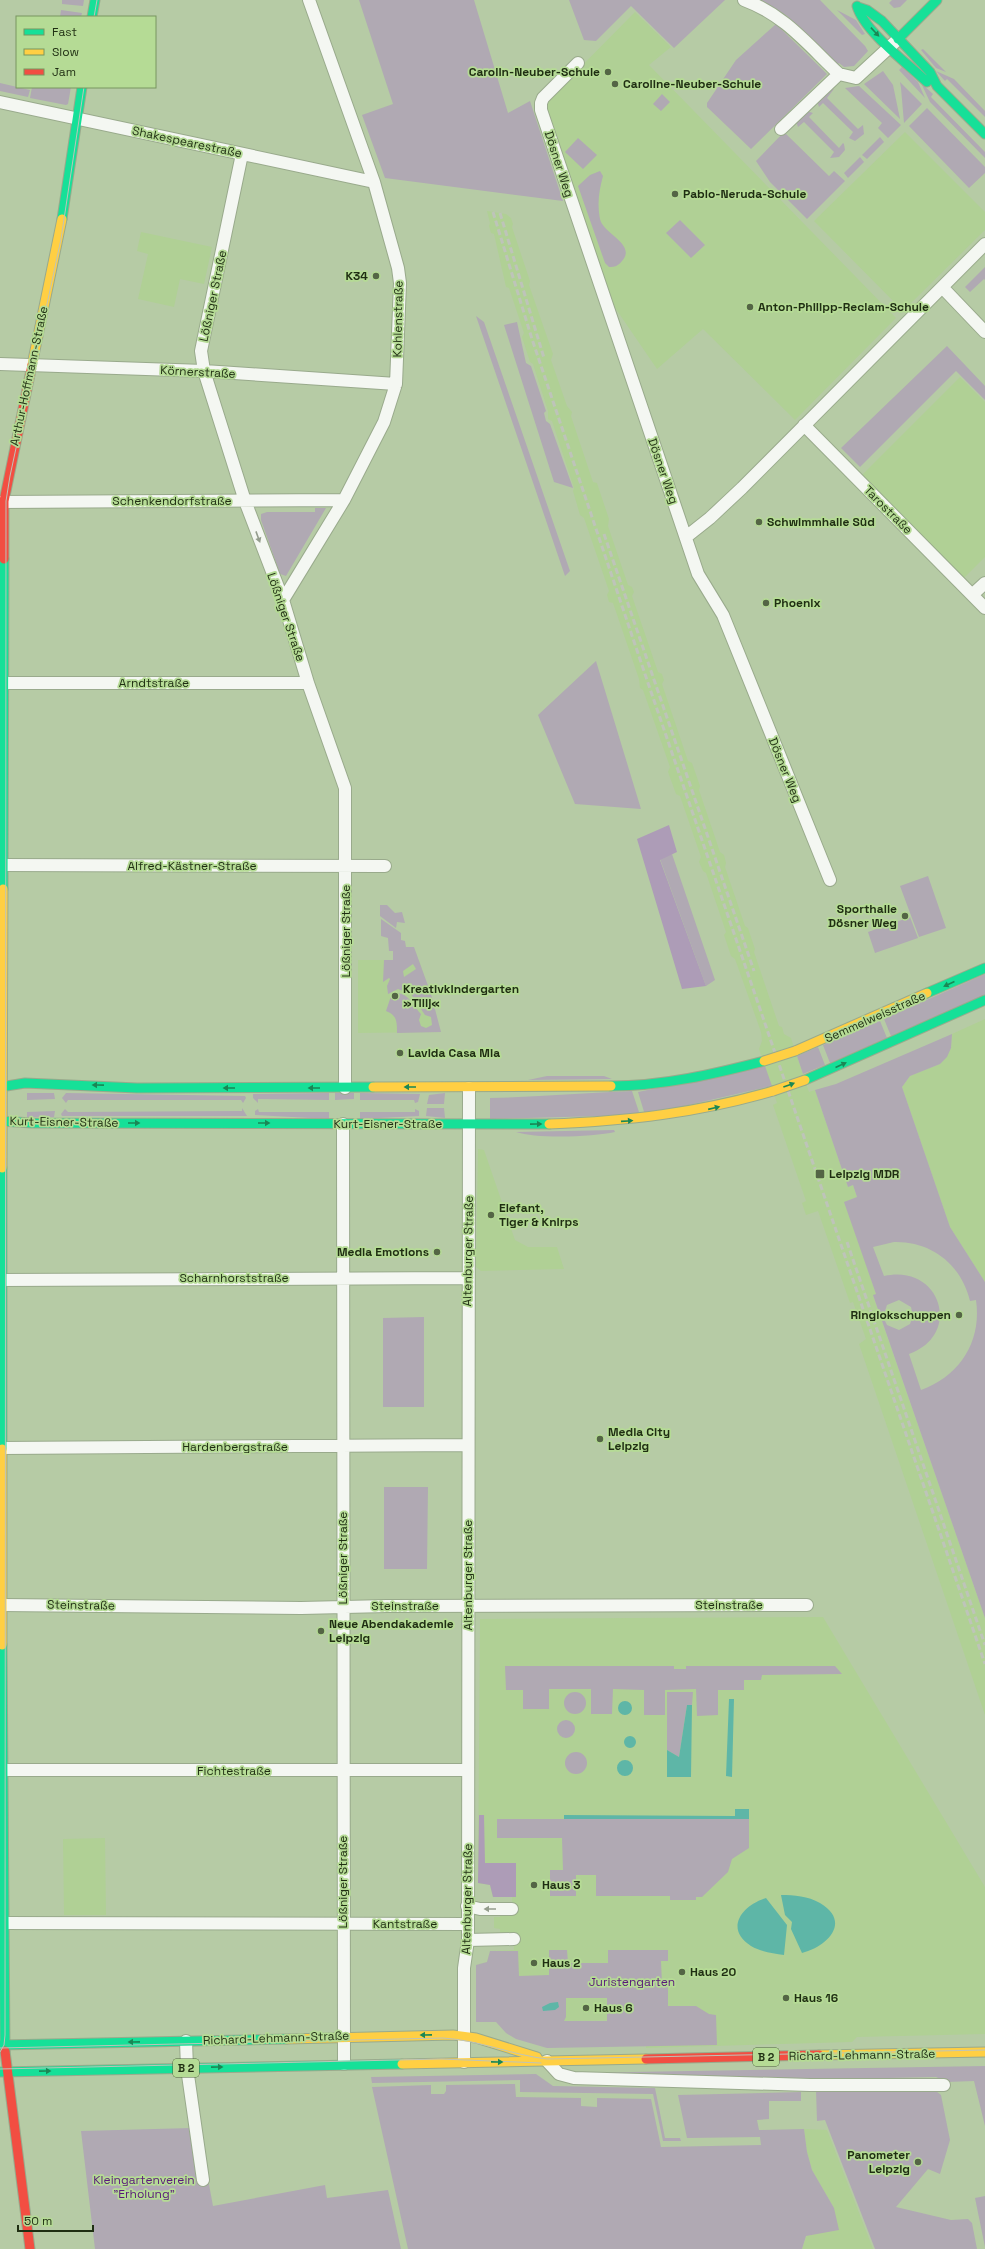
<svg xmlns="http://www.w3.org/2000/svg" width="985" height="2249" font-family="'Space Grotesk',sans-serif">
	<rect width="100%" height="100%" fill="#b6cba5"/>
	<path fill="#b0d095" d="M635,12l36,35 -22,18 247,253 -101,102 -92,-91 -46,40 -50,-73 -62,-193z
		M905,132l80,80v18l-82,81 -89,-90z
		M487,211l19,3 5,4 2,6 -1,3 18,54 -1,4 24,69 -2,6 16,46 5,6 -1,4 22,66 4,1 12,36 -1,7 20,59 4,2 2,5 -2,4 26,76 4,2 2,6 -2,4 26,77 4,2 8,23 -1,4 21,62 4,3 2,8 -1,4 20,59 3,2 7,21 -1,3 25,74 3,1 2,7 7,4 18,54 6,-2 33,97 5,-2 4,12 -12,5 31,92 -3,2 112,322v97l-126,-371 7,-5 -13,-37 -3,1 -32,-92 -12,4 -4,-12 4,-2 -33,-96 4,-2 -18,-54 3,-8 -1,-9 -26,-73 -4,-3 -7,-21 2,-3 -20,-59 -3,-2 -4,-9 2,-5 -21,-61 -4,-2 -8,-22 2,-5 -27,-77 -3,-2 -1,-9 -26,-76 -4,-1 -2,-7 2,-4 -25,-73 -4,-3 -7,-24 1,-3 -22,-67 -4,-2v-8l-15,-47 -3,-2 -8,-25 2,-4 -15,-45 -3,-1 -12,-53 -3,-1 -2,-7 1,-3z
		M141,232l71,15 -8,37 -24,-5 -6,28 -36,-8 10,-45 -11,-3z
		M960,377l25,25v155l-21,21 -103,-102z
		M358,960h61l22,72 -83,1z
		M985,1019v263l-35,-55 -48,-140 8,-11 30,-12 11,-16 1,-14z
		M478,1149l6,1 31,90 13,7h29l7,22 -83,2 -5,-4z
		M823,1617l162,270v147l-128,3 -5,5 -206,6v-28l-170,2v-57l11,-3 3,-11 24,-1 -1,-16h-13v-5l-6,-1v-11h6v-3h13l-1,-17h-19l-3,-12 -12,-2 2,-264z
		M105,1838l1,77h-42l-1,-76z
		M804,2129l23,1 46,119h-71l4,-12 28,-29 -22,-38 -5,-18z"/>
	<path fill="#b0a9b3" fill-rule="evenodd" d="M62,0h22l-1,6 -21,-2z
		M359,0h115l34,113 22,-12 33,100 -178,-23 -23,-63 31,-11z
		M569,0h156l-51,48 -43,-42 -35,35 -12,-1z
		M761,0h59l45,46 3,5 -14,15 -10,1 -5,-4 -3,3 -49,-50z
		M892,0h15l-7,7 -6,1 -5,-5z
		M61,10l21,3 -1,4h-21z
		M837,10l19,10 9,14 -3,1z
		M776,24l51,50 -76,75 -44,-42v-4l29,-43z
		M923,49l23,23 -10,-4 -15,-18z
		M902,67l16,15 7,16 -26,-28z
		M883,71l10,14 7,34 -36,-35z
		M936,71l18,8 31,32v6l-38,-38 -2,2z
		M900,82l22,22 -18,19 -3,-35z
		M0,83l30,7 -2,7 -28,-6z
		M921,83l12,11 -2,3 54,55v6l-55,-56z
		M859,86l42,39 -13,13 -10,-10 4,-5 -37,-35z
		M32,87h39l-3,17 -2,1 -36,-7z
		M834,89l-7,9 31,31 5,-4 1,9 -9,7 -6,-3 4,-6 -30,-29 -4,4 -2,-6 12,-11z
		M662,94l8,8 -9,9 -8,-7z
		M927,108l58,59v6l-16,15 -60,-62z
		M807,111l6,2 -4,4 30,31 4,-5 1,1 1,6 -6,7 -9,1 4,-6 -30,-30 -6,5 -2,-6z
		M784,132l45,44 5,-5 11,10 -38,38 -37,-37 -14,-21z
		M880,137l4,5 -17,17 -5,-4z
		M578,138l19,17 -14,14 -18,-17z
		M860,157l4,5 -16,16 -4,-5z
		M600,171l3,5c-4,15 -6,27 -3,43 3,15 37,25 22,42 -4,5 -7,6 -13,6l-4,-4 -27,-77 12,-11z
		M680,220l25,25 -14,13 -25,-25z
		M985,267v13l-1,-1 -14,13 -5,-5z
		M476,316l8,6 86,249 -5,5z
		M517,322l9,41 5,3 15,45 -2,2 2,8 4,3 23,64 -19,-6 -50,-157z
		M947,346l38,40v14l-29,-29 -96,96 -19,-19z
		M315,508h11l-40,68 -6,-2 -19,-54v-6l6,-2h48z
		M596,661l45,148 -66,-5 -37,-89z
		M672,854l43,126 -9,6 -46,-127z
		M928,876l18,52 -27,9 -19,-51z
		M380,905h7l8,8 7,-1 3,11 -8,-1 -1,6 -16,-12z
		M910,917l8,21 -43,15 -7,-21z
		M381,919l20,14v7l4,1 1,6h8l17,47 10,38 -44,1c0,-11 0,-18 -11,-22l5,-15c15,-9 21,9 30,18l-2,6 2,6 5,2 6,-3 -1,-8 -6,-2 -14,-21 -13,-5 -10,5 -1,-8 3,-7 -1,-1 -6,4 1,-22h9v-9h-4l-1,-13 -7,-2zM413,964l3,5 -12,8 -1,-6z
		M985,974v21l-94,41 -7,-17z
		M880,1021l7,17 -57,25 -7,-18z
		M952,1034l-1,14 -4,9 -7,7 -30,12 -8,11 48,140 35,55v336l-112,-323 3,-1 -32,-92 13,-5 -4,-12 -5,2 -33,-97 21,-6zM894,1242c37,-1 67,22 76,59l6,-1c6,41 -16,76 -55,90l-12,-36c54,-19 32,-91 -25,-78l-11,-29zM899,1300l12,7 2,9 -3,8 -11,6 -12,-5 -4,-8 4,-12z
		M818,1047l7,18 -22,9 -6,-18z
		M765,1066l7,20 -127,29 -7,-23z
		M547,1076h57l8,3 -84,1z
		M632,1091l8,24 -150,4v-21c48,-1 95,-5 142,-7z
		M27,1093h27l1,6 -28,1z
		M66,1093l179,3 1,2 -3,5 -2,-3h-173l-2,3 -4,-5z
		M329,1093v7l-71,-1v4l-5,-5v-4z
		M335,1093h19v6l-19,1z
		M360,1093l60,1 -2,8 -3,1 -1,-3h-54z
		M445,1093l-1,11h-17l2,-9z
		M242,1108l5,8h-185l-1,-2 4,-5 3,3 174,-1z
		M427,1108h17l1,10 -19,-2z
		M258,1109l1,3h70v7l-74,-4v-4z
		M415,1109l4,2v5l-59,3v-7h55z
		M55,1111l-1,6h-27v-5z
		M614,1130l1,2c-22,5 -79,7 -99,0z
		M424,1317v90h-41v-89z
		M384,1487h44l-1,82h-43z
		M674,1666v3h12v-3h149l7,8 -80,1 -1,5h-17v10h-26v25l-21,1 -1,-27 -31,1v25h-21v-25l-31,-1 -1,25h-21v-25h-42v20h-26v-19h-17l-1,-24z
		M667,1692h26l-1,13h-5l-8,52 -12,-7z
		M564 1703a11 11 0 1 1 22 0a11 11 0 1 1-22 0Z
		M557 1729a9 9 0 1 1 18 0a9 9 0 1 1-18 0Z
		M565 1763a11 11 0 1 1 22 0a11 11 0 1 1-22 0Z
		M497,1819h252v29l-17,11 -4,13 -26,25h-6v3h-26v-4h-74v-21h-20v21h-26v-26h13l-1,-32h-65z
		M549,1950h18l1,13h40v-13h60v11h-7l1,23h6v22h28l13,8 7,1 1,30 -170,3 -31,-9 -10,-6 -10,-11h-20v-57l11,-3 3,-11h28l1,25 30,-1zM566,1998h41v23h-43l2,-4z
		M985,2066v60l-11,-45 -27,1 -11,-5 -95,2 -269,-4v-2z
		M536,2074l17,12 102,2 10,50h15l1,3h-18l-10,-47 -133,-2v-12l-148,3 -1,-6z
		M515,2084l1,13 65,1v8l16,1v-9l54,1 10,48 100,-2 -1,-8 -73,1 -9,-43 123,-3v9h-32v18l-12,1 2,10 45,-1 3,23 5,18 22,38 5,22 -33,6 -4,13h-394l-36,-162 59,-2v9h13l2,-3v-6z
		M931,2087l10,8 9,45 -10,34 -12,-5 -32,38 55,13 17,-1 4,4 5,26h-102l-50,-129 -8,1 -1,-31z
		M192,2128l16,51 5,27 112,-21 2,13 61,-8 13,59h-306l-14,-118z
		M985,2196v51l-10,-49z"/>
	<path fill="#ad9cb7" d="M669,825l8,27 -17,8 46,126 -24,3 -45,-150z
		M479,1815h5l1,48h31v34h-23l-3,-12 -12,-2z"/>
	<path fill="#5eb6a7" d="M729,1699h5l-2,78 -6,-1z
		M618 1708a7 7 0 1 1 14 0a7 7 0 1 1-14 0Z
		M687,1705h5l-1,72h-24v-27l12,7z
		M624 1742a6 6 0 1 1 12 0a6 6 0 1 1-12 0Z
		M617 1768a8 8 0 1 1 16 0a8 8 0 1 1-16 0Z
		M735,1809h14v10h-185v-4l171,1z
		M781,1895c13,0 27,1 39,8 32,19 7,44 -18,50l-11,-24 1,-7 -7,-7z
		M766,1898l21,27 -3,30c-11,-2 -23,-3 -33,-9 -27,-17 -9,-41 15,-48z
		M558,2002l1,5 -4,3 -12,1 -1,-4 8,-4z"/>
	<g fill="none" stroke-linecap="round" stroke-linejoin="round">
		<defs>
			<path id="street" d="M744,0c41,15 64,45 95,74l17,4 39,-36
				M578,63l-35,35 -2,5v7l157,464 25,41 107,265
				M0,102l374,80
				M781,129l58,-55
				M242,154l-41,197 3,20 41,130 38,99 25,83 37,105v300
				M942,287l43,45
				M0,364l204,7 192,13
				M804,425l181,183
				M0,502l344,-2
				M686,537l24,-19 32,-30 243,-244
				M972,595l13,-12
				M283,600l61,-100 40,-78 12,-38 4,-101 -2,-15 -24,-86 -65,-182
				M0,683h308
				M0,865l385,1
				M343,1124l1,940
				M0,1280l468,-2
				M2,1448l465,-3
				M2,1605l299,3 86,-2 420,-1
				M0,1770h468
				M467,1906l13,3h32
				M0,1923l467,1
				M468,1940l46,-1
				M186,2041l1,27 16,112
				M547,2061l12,13 15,4 236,7h134
				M464,2062v-94l4,-28 1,-852"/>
			<path id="fast" d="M857,6c7,25 50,57 70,76
				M858,7l9,3 15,11 48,51 7,14 48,48
				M92,17l3,-17
				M898,39l39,-39
				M62,219l20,-132
				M3,889l1,-330
				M927,993l58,-25
				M805,1080l180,-80
				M611,1086c52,0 103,-12 153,-25
				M0,1087l25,-4 112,5 236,-1
				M0,1121l32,2 517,1
				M2,1449v-281
				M2,1645l3,406
				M0,2045l287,-6
				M0,2072l402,-8"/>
			<path id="slow" d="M32,365l30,-146
				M795,1051l132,-58
				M373,1087l238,-1
				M549,1124c79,-3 148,-11 224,-33
				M2,1168l1,-279
				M2,1449v196
				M287,2039l166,-4 23,3 61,19
				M819,2055l166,-3
				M402,2064l244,-5"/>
			<path id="jam" d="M4,559v-58l28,-136
				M5,2051l25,198
				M646,2059l173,-4"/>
		</defs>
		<use href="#street" stroke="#99aa8c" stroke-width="14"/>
		<use href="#fast" stroke="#99aa8c" stroke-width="11"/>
		<use href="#slow" stroke="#99aa8c" stroke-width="11"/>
		<use href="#jam" stroke="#99aa8c" stroke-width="11"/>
		<use href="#street" stroke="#f4f7f2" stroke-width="12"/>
		<use href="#fast" stroke="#16e098" stroke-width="9"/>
		<use href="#slow" stroke="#ffcf43" stroke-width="9"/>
		<use href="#jam" stroke="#f24e42" stroke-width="9"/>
		<path stroke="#bec4b9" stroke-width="1" d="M94,17l3,-17
			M0,2048l443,-10c36,2 69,17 104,21l438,-9
			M0,2052l4,-7 1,-10 1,-1534 4,-25 51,-237 23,-152
			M0,2069l441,-10 100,4"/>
		<path stroke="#bec4b9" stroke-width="3" stroke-dasharray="6 3" stroke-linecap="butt" d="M493,212l39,127 115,341 338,984
			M500,213l44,145
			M604,534l150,437
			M847,1242l138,403"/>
		<defs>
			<path id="slow-bridge" d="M764,1061l31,-10
				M773,1091l32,-11"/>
		</defs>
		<use href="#slow-bridge" stroke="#99aa8c" stroke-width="11" stroke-linecap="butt"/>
		<use href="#slow-bridge" stroke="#ffcf43" stroke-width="9"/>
	</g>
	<defs><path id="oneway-solid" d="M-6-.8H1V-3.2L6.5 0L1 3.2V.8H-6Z"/></defs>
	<g fill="#1a8755">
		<use href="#oneway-solid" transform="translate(875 32) rotate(47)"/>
		<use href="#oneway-solid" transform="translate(949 984) rotate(156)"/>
		<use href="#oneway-solid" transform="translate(841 1065) rotate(-24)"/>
		<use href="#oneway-solid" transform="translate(98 1085) rotate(-179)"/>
		<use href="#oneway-solid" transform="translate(789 1085) rotate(-20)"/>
		<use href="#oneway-solid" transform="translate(410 1087) rotate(180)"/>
		<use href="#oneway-solid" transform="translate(229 1088) rotate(180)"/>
		<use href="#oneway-solid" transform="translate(314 1088) rotate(-180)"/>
		<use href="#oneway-solid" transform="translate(714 1108) rotate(-13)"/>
		<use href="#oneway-solid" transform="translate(627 1121) rotate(-4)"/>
		<use href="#oneway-solid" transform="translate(134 1123)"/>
		<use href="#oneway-solid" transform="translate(264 1123)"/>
		<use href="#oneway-solid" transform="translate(536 1124) rotate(-1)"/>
		<use href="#oneway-solid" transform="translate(426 2035) rotate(179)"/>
		<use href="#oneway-solid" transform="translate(134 2042) rotate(179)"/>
		<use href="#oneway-solid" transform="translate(497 2062) rotate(1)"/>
		<use href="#oneway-solid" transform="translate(217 2067) rotate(-1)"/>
		<use href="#oneway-solid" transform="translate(45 2071) rotate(-1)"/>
	</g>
	<g fill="#949d8d">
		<use href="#oneway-solid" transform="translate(258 537) rotate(70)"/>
		<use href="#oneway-solid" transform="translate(490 1909) rotate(180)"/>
	</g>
	<g fill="#546545" stroke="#b5db95" stroke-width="1.5">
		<circle cx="608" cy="72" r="4"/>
		<circle cx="615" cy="84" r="4"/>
		<circle cx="675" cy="194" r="4"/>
		<circle cx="376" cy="276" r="4"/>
		<circle cx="750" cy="307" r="4"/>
		<circle cx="759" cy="522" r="4"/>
		<circle cx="766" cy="603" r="4"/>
		<circle cx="905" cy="916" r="4"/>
		<circle cx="395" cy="996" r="4"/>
		<circle cx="400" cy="1053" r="4"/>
		<rect x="815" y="1169" width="10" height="10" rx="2"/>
		<circle cx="491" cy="1215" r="4"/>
		<circle cx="437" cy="1252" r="4"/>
		<circle cx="959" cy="1315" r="4"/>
		<circle cx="600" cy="1439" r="4"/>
		<circle cx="321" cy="1631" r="4"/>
		<circle cx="534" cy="1885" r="4"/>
		<circle cx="534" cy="1963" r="4"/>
		<circle cx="682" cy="1972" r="4"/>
		<circle cx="786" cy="1998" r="4"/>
		<circle cx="586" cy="2008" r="4"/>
		<circle cx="918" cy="2162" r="4"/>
	</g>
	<g text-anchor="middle" stroke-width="3.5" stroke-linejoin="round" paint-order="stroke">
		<g fill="#b5db95" stroke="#4c6239" stroke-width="1">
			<rect x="753" y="2048" width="26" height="18" rx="3"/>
			<rect x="173" y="2059" width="26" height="18" rx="3"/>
		</g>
		<g font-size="11" font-weight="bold" fill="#1f2e12">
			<text x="766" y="2061">B 2</text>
			<text x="186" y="2072">B 2</text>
		</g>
		<g font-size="12" font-weight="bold" fill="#1f2e12" stroke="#b5db95" text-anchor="start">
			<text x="600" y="76" text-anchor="end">Carolin-Neuber-Schule</text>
			<text x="623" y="88">Caroline-Neuber-Schule</text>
			<text x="683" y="198">Pablo-Neruda-Schule</text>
			<text x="368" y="280" text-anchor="end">K34</text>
			<text x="758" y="311">Anton-Philipp-Reclam-Schule</text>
			<text x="767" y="526">Schwimmhalle Süd</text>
			<text x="774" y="607">Phoenix</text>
			<text x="897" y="913" text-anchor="end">Sporthalle<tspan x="897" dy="14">Dösner Weg</tspan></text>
			<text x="403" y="993">Kreativkindergarten<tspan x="403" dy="14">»Tillj«</tspan></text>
			<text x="408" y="1057">Lavida Casa Mia</text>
			<text x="829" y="1178">Leipzig MDR</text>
			<text x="499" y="1212">Elefant,<tspan x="499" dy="14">Tiger &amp; Knirps</tspan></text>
			<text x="429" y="1256" text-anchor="end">Media Emotions</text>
			<text x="951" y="1319" text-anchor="end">Ringlokschuppen</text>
			<text x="608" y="1436">Media City<tspan x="608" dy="14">Leipzig</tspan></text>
			<text x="329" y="1628">Neue Abendakademie<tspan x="329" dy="14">Leipzig</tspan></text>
			<text x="542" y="1889">Haus 3</text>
			<text x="542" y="1967">Haus 2</text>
			<text x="690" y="1976">Haus 20</text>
			<text x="794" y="2002">Haus 16</text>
			<text x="594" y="2012">Haus 6</text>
			<text x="910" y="2159" text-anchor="end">Panometer<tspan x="910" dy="14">Leipzig</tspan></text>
		</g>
		<g font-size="12" fill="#1f2e12" stroke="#b5db95">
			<text transform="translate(187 142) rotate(12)" y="4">Shakespearestraße</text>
			<text transform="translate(559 164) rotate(72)" y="4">Dösner Weg</text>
			<text transform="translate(213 296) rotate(-78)" y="4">Lößniger Straße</text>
			<text transform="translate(398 319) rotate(-89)" y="4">Kohlenstraße</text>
			<text transform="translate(198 372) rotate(3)" y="4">Körnerstraße</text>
			<text transform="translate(29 376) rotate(-78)" y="4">Arthur-Hoffmann-Straße</text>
			<text transform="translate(663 471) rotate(71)" y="4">Dösner Weg</text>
			<text x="172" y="505">Schenkendorfstraße</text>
			<text transform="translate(888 510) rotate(45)" y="4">Tarostraße</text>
			<text transform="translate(286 617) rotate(71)" y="4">Lößniger Straße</text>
			<text x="154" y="687">Arndtstraße</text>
			<text transform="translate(785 770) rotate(68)" y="4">Dösner Weg</text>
			<text x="192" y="870">Alfred-Kästner-Straße</text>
			<text transform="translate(346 931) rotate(-90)" y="4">Lößniger Straße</text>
			<text transform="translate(875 1017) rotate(-24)" y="4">Semmelweisstraße</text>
			<text transform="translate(64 1122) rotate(1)" y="4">Kurt-Eisner-Straße</text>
			<text x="388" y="1128">Kurt-Eisner-Straße</text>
			<text transform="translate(468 1251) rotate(-89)" y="4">Altenburger Straße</text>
			<text x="234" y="1282">Scharnhorststraße</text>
			<text x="235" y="1451">Hardenbergstraße</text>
			<text transform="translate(343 1558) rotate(-90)" y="4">Lößniger Straße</text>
			<text transform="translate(468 1575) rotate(-90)" y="4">Altenburger Straße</text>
			<text transform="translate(81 1605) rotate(1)" y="4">Steinstraße</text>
			<text x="729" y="1609">Steinstraße</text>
			<text x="405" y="1610">Steinstraße</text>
			<text x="234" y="1775">Fichtestraße</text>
			<text transform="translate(343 1882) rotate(-90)" y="4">Lößniger Straße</text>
			<text transform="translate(467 1899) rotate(-89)" y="4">Altenburger Straße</text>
			<text x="405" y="1928">Kantstraße</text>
			<text transform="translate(276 2038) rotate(-2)" y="4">Richard-Lehmann-Straße</text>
			<text transform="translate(862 2055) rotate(-1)" y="4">Richard-Lehmann-Straße</text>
		</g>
		<g font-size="12" fill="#59187a" stroke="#b5db95">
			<text x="632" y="1986">Juristengarten</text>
			<text x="144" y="2184">Kleingartenverein<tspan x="144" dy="14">"Erholung"</tspan></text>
		</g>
	</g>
	<rect x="16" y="16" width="140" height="72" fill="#b5db95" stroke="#799661"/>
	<rect x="24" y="29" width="20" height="6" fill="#16e098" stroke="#799661"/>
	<text x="52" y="36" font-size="12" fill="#1f2e12">Fast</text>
	<rect x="24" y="49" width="20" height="6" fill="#ffcf43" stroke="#799661"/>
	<text x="52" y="56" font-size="12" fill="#1f2e12">Slow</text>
	<rect x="24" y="69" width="20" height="6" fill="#f24e42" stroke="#799661"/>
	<text x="52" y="76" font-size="12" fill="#1f2e12">Jam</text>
	<path d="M18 2225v6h75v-6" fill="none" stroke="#1f2e12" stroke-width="2"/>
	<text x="24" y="2225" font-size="12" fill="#1f2e12" stroke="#b5db95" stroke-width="3" paint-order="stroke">50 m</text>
</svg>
